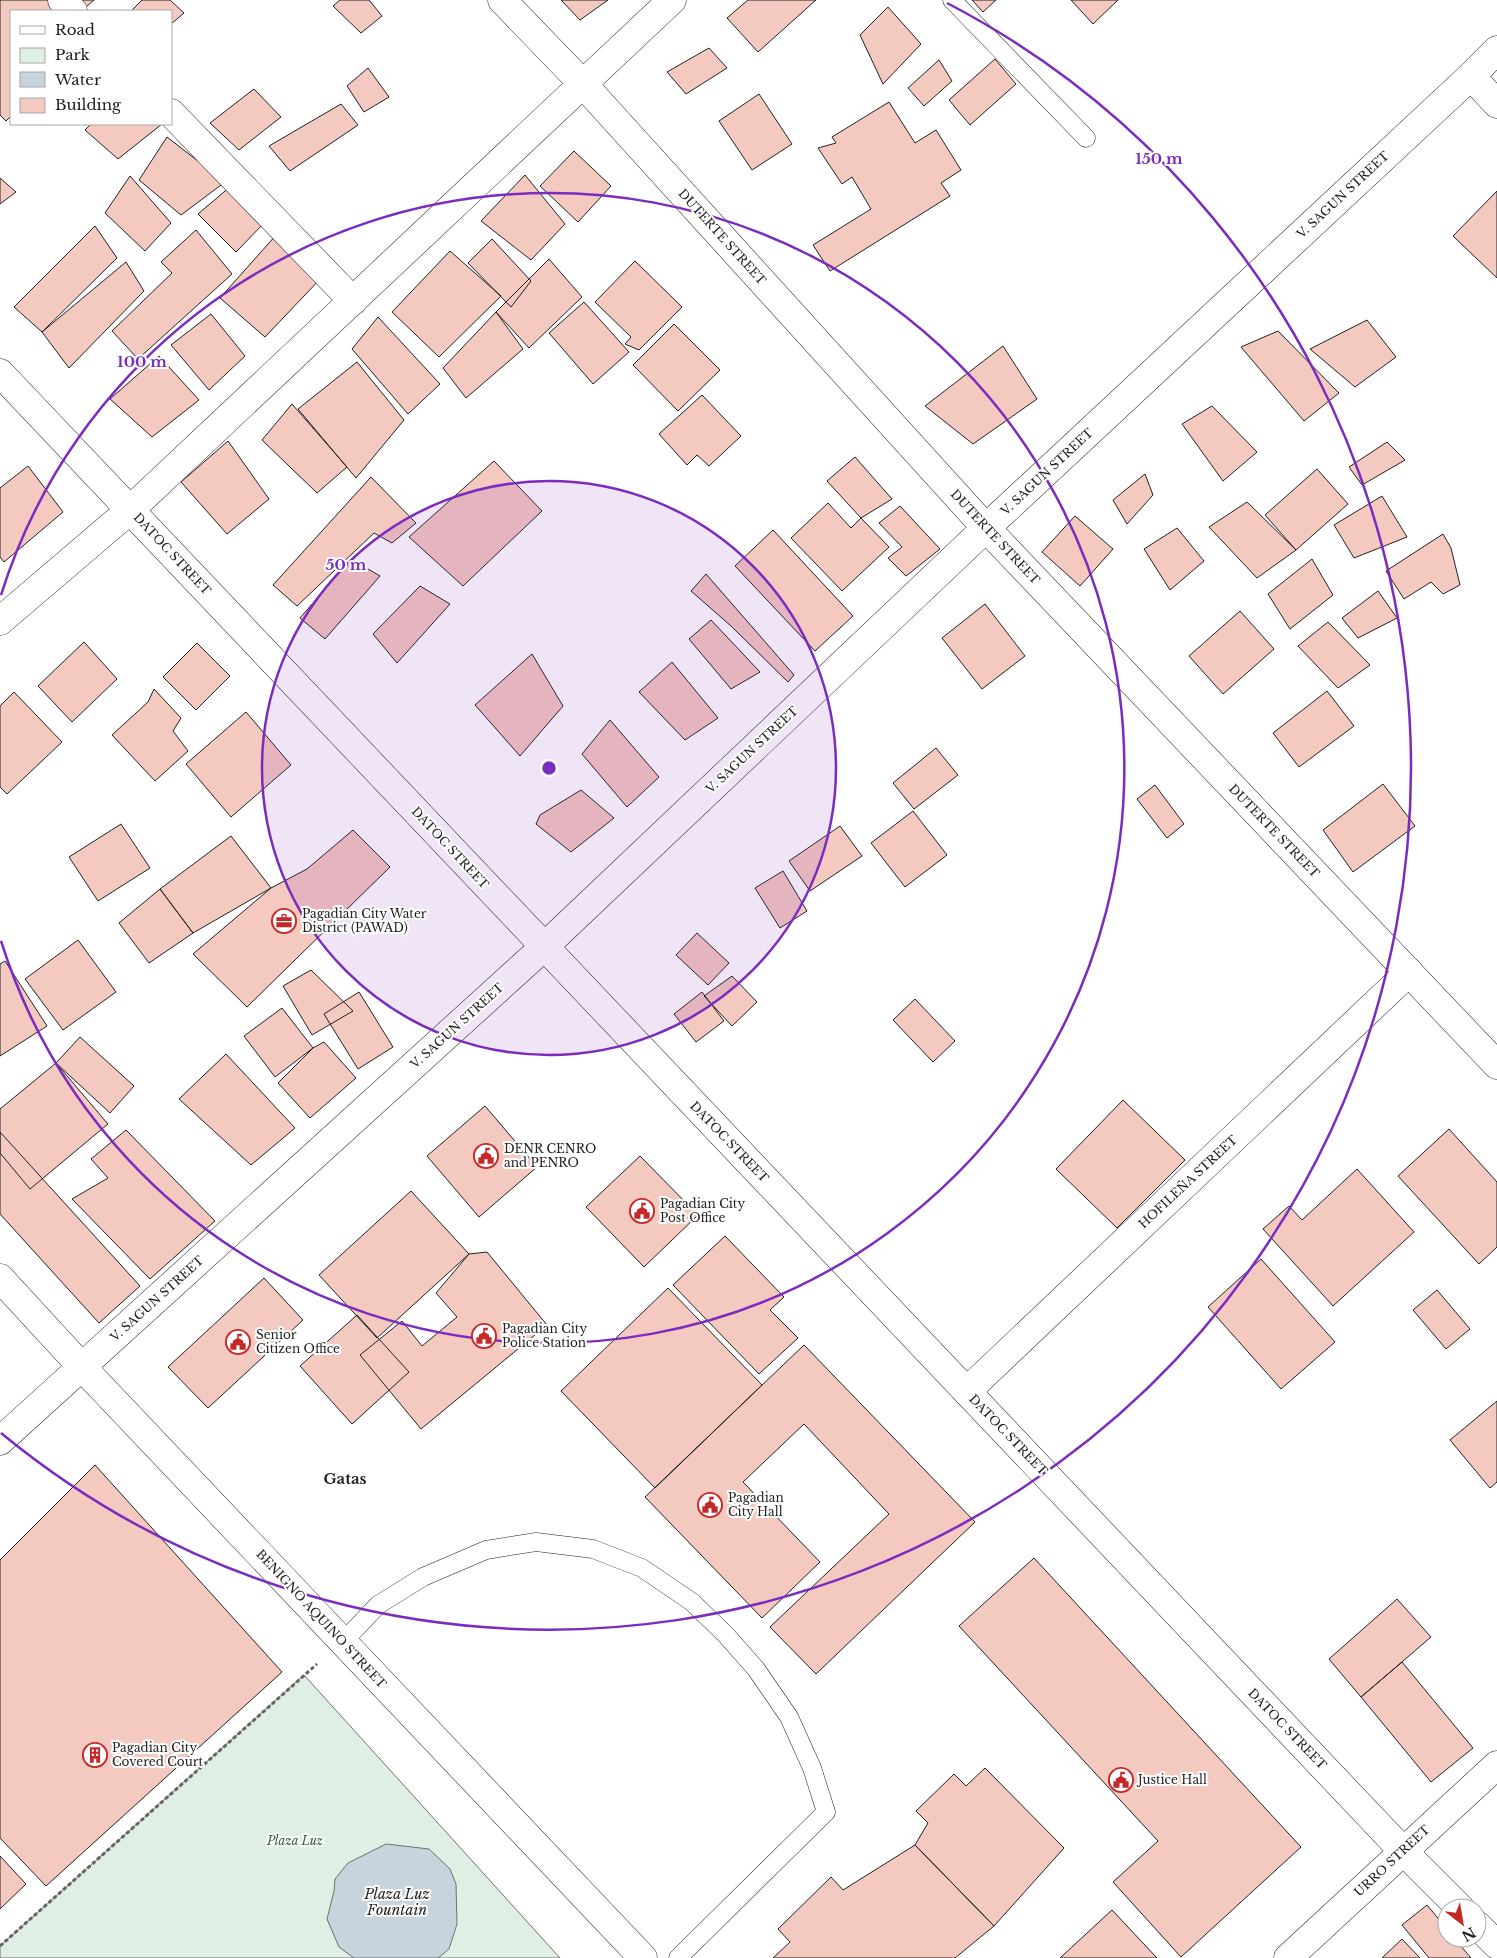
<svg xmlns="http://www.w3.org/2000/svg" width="1497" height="1958" font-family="'Libre Baskerville',serif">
	<rect width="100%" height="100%" fill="#fff"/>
	<path fill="#e0efe3" stroke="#6f6f6f" d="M304,1675l256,283h-560v-12z"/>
	<path fill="#c7d3dd" stroke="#6f6f6f" d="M386,1844l43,5 21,20 6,15 1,40 -8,25 -11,9h-84l-15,-11 -12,-28 7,-28 1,-12 13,-16z"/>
	<path fill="#f3c9c0" stroke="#222" d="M0,0h55l8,11h-52v105l-5,5 -6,-6z
		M82,0h12l-8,7z
		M142,0h28l14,13 -13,11v-13h-40z
		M340,0h29l13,16 -21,17 -28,-27z
		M561,0h47l-28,20z
		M748,0h68l-58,52 -31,-34z
		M972,0h24l-13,12z
		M1071,0h47l-25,24z
		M888,7l33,37 -38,40 -23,-49z
		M709,48l18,20 -41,26 -19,-22z
		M995,59l21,25 -46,41 -21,-25z
		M939,60l13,21 -28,25 -16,-18z
		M368,68l21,29 -25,15 -17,-26z
		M254,89l27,28 -42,33 -29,-27z
		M759,94l33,50 -40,26 -33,-49z
		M889,102l26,41 21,-13 25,40 -20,13 9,13 -120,75 -17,-26 58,-36 -19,-32 -10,7 -24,-36 18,-5 -4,-6z
		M341,104l17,21 -68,46 -21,-25z
		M91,124h71l-44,35 -33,-29z
		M167,137l58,45 -44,33 -42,-35z
		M574,151l37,35 -33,36 -38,-36z
		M525,175l40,49 -34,36 -50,-39z
		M130,176l41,47 -26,28 -40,-38z
		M0,178l16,14 -16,12z
		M231,186l35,35 -30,31 -38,-38z
		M1497,191v87l-44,-42z
		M95,226l22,32 -75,74 -28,-25z
		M196,230l36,44 -94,85 -26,-28 60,-58 -11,-11z
		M277,234l45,43 -57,60 -45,-39z
		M492,239l39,42 -20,26 -43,-44z
		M450,251l51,45 -62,61 -47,-45z
		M549,259l33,38 -53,51 -33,-36z
		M635,261l47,46 -43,43 -14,-6 6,-7 -36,-35z
		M126,262l18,29 -75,77 -27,-36z
		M584,302l45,50 -36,32 -44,-51z
		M496,312l27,37 -57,49 -23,-30z
		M211,314l34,42 -36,34 -38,-45z
		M378,317l62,67 -32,30 -56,-65z
		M1367,320l29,37 -41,30 -45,-38z
		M674,324l46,46 -42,41 -45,-46z
		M1278,331l61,62 -35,28 -63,-74z
		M1003,346l34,53 -64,45 -48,-38z
		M159,356l40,44 -47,37 -42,-38z
		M357,362l47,58 -48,58 -58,-69z
		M702,395l39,41 -32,30 -12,-11 -10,10 -28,-31z
		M292,404l55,63 -30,26 -55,-53z
		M1212,406l45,46 -34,29 -41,-57z
		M228,441l41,58 -42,35 -46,-52z
		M1387,442l18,18 -43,25 -13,-18z
		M855,457l37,42 -31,19 -34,-37z
		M494,461l48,50 -79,75 -54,-49z
		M28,466l35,46 -59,50 -4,-5v-69z
		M1317,469l31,35 -52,46 -31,-35z
		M1145,474l8,21 -26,29 -14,-24z
		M371,477l45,46 -24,20 -18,-10 -77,73 -24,-21z
		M1382,496l25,41 -53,21 -20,-33z
		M1247,502l49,48 -39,28 -48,-51z
		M828,503l23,25 10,-10 28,29 -47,44 -51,-53z
		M900,506l40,43 -34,27 -18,-18 14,-11 -23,-24z
		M1075,516l38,33 -33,37 -38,-34z
		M1177,528l27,33 -34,29 -26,-41z
		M773,530l80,86 -38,35 -80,-85z
		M1443,534l8,14 9,37 -17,9 -12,-12 -27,17 -18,-28z
		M351,559l29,17 -55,63 -25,-21z
		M1312,559l21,36 -43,34 -22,-35z
		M706,574l88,101 -6,7 -57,-56 -40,-35z
		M420,586l30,18 -53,59 -24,-29z
		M1378,591l19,27 -39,20 -16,-20z
		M985,604l40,52 -43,33 -40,-51z
		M1240,611l34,38 -51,45 -34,-38z
		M711,620l49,52 -29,17 -42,-50z
		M1328,622l42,43 -32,23 -40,-42z
		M84,642l33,37 -45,43 -34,-36z
		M197,643l33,33 -34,34 -33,-33z
		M532,654l31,52 -43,50 -45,-51z
		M672,662l46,56 -33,22 -46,-48z
		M154,689l27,29 -8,13 15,20 -33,30 -43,-46 36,-33z
		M1327,691l27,35 -55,41 -26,-34z
		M14,692l48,50 -55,52 -7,-7v-81z
		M246,712l45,53 -60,52 -45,-53z
		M610,720l49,57 -32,30 -45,-53z
		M936,748l22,27 -44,34 -21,-26z
		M1383,784l32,42 -62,46 -30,-42z
		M1155,785l29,39 -17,14 -30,-39z
		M581,790l33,28 -43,34 -35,-28 4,-9z
		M913,811l34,44 -42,32 -34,-44z
		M121,824l29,44 -52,33 -29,-44z
		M840,826l22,30 -52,35 -21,-30z
		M353,830l37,37 -143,140 -54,-53 78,-66 36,-19z
		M231,836l40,52 -78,45 -33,-44z
		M783,871l24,40 -27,17 -25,-40z
		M160,889l33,44 -44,30 -30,-40z
		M697,933l32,30 -21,22 -32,-30z
		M78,940l38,52 -53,38 -38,-51z
		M5,961l42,65 -47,30v-92z
		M311,970l42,41 -41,24 -29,-49z
		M732,976l25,26 -25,24 -28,-30z
		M359,992l34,55 -35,22 -34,-55z
		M702,992l22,29 -28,21 -22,-28z
		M915,999l40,42 -22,21 -40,-42z
		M282,1008l31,40 -38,29 -31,-41z
		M80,1037l54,49 -24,27 -54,-50z
		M324,1042l32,36 -46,40 -32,-35 35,-35z
		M226,1054l69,74 -44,37 -72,-66z
		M56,1063l52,61 -78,65 -30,-36v-44z
		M1123,1100l62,60 -68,68 -61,-59z
		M485,1106l52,61 -58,50 -52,-61z
		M1449,1129l48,53v65l-18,17 -81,-88z
		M126,1130l89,91 -65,58 -78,-80 36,-21 -17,-19z
		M0,1132l140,154 -41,37 -99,-109z
		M640,1156l58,59 -54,52 -58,-60z
		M1357,1169l57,63 -81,74 -70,-77 26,-23 13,14z
		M411,1191l58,63 -92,84 -58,-63z
		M725,1236l59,61 -14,13 28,28 -39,36 -86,-89z
		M487,1252l60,73 -126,104 -61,-74 42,-34 20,25 35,-29 -21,-24 33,-39z
		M1261,1259l74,83 -54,47 -73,-82z
		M264,1278l39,42 -95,88 -40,-41z
		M668,1288l94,97 -107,103 -94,-97z
		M1437,1290l33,39 -24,20 -33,-39z
		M357,1315l52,57 -57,52 -52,-58z
		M804,1345l171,177 -159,152 -46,-47 119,-113 -85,-90 -61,58 77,80 -58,56 -117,-121z
		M1497,1401v81l-7,6 -40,-48z
		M95,1465l187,207 -236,214 -46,-48v-278z
		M1034,1558l267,289 -120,110 -68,-75 45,-41 -199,-215z
		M1397,1599l34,38 -70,60 -32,-38z
		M1402,1662l71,86 -42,34 -70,-85z
		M985,1768l79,80 -70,78 -79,-81 13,-22 -12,-12 38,-37 12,12z
		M915,1845l79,81 -39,32h-182l17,-16 -12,-13 53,-52 12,13z
		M0,1856l26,28 -26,25z
		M1427,1905l20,24v9h7l17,20h-42l-27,-33z
		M1112,1910l45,48h-97z
		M1402,1939l18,19h-38z"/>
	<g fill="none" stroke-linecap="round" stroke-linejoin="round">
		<defs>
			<path id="lane" d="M952,0l134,138
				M343,1642l35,-37 45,-28 63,-27 50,-8 57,7 49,19 50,34 34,33 30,34 33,48 23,51 14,44 -148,146"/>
			<path id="street" d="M62,0l11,11
				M1471,76l26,28
				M171,113l182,188
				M0,621l130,-111 542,-510
				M0,1278l82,89 561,591
				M967,1391l442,-419
				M0,1441l544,-494 442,-419 485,-452 26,-26
				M1403,1851l57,57
				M1477,1925l20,20"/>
			<path id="secondary" d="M502,0l80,83 404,445 511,537
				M0,373l1403,1478
				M1288,1958l209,-193"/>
		</defs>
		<use href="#lane" stroke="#222" stroke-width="19"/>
		<use href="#street" stroke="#222" stroke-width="29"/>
		<use href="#secondary" stroke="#222" stroke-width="29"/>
		<path stroke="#646464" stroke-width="3" stroke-dasharray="4 2.5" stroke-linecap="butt" d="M0,1946l317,-282"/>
		<use href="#lane" stroke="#fff" stroke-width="18"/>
		<use href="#street" stroke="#fff" stroke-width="28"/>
		<use href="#secondary" stroke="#fff" stroke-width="28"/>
	</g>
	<circle cx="549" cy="768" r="287" fill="#7b2cbf" fill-opacity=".12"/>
	<g fill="none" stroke="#7b2cbf" stroke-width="2.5">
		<circle cx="549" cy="768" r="287"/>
		<path d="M1 595A575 575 0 1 1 1 941"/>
		<path d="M947 3A862 862 0 1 1 1 1433"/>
	</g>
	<defs>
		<symbol id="office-ring" viewBox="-11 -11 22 22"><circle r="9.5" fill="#fff" stroke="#c62828" stroke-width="1.5"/><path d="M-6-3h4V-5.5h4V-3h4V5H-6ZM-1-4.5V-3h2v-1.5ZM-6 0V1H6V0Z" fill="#c62828"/></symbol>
		<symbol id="civic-ring" viewBox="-11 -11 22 22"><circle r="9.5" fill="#fff" stroke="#c62828" stroke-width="1.5"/><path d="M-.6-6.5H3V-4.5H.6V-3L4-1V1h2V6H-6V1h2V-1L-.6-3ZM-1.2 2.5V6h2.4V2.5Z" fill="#c62828"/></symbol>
		<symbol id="building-ring" viewBox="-11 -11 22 22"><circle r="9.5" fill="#fff" stroke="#c62828" stroke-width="1.5"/><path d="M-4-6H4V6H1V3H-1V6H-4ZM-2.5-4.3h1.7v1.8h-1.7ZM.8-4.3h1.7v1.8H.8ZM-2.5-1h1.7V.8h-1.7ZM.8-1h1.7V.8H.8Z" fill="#c62828"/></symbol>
	</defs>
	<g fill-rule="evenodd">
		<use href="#office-ring" x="270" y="907" width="28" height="28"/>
		<use href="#civic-ring" x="472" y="1142" width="28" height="28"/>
		<use href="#civic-ring" x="628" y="1197" width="28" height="28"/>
		<use href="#civic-ring" x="470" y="1322" width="28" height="28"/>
		<use href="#civic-ring" x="224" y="1328" width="28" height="28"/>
		<use href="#civic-ring" x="696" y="1491" width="28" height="28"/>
		<use href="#building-ring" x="81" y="1741" width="28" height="28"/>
		<use href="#civic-ring" x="1107" y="1766" width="28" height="28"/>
	</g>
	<g text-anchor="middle" stroke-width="4" stroke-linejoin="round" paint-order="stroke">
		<g font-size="12" fill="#222" stroke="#fff">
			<text transform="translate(1343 195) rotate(-43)" y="4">V. SAGUN STREET</text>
			<text transform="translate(722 237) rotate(48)" y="4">DUTERTE STREET</text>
			<text transform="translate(1047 472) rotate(-43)" y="4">V. SAGUN STREET</text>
			<text transform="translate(995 537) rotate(47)" y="4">DUTERTE STREET</text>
			<text transform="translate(172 554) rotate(47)" y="4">DATOC STREET</text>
			<text transform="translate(752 750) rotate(-43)" y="4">V. SAGUN STREET</text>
			<text transform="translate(1274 831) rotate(46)" y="4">DUTERTE STREET</text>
			<text transform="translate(450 848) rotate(47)" y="4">DATOC STREET</text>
			<text transform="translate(457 1026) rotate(-42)" y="4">V. SAGUN STREET</text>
			<text transform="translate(729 1142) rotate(46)" y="4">DATOC STREET</text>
			<text transform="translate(1188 1182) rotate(-43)" y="4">HOFILEÑA STREET</text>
			<text transform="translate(157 1299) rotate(-42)" y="4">V. SAGUN STREET</text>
			<text transform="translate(1008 1435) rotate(46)" y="4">DATOC STREET</text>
			<text transform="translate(321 1619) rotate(47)" y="4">BENIGNO AQUINO STREET</text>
			<text transform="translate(1287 1729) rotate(46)" y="4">DATOC STREET</text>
			<text transform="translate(1392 1861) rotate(-43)" y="4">URRO STREET</text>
		</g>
		<g font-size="12" fill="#222" stroke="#fff" text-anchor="start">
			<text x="302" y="918">Pagadian City Water<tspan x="302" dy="14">District (PAWAD)</tspan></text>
			<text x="504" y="1153">DENR CENRO<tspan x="504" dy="14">and PENRO</tspan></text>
			<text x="660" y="1208">Pagadian City<tspan x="660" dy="14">Post Office</tspan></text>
			<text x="502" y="1333">Pagadian City<tspan x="502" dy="14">Police Station</tspan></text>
			<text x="256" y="1339">Senior<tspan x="256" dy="14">Citizen Office</tspan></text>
			<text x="728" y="1502">Pagadian<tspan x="728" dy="14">City Hall</tspan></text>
			<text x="112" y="1752">Pagadian City<tspan x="112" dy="14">Covered Court</tspan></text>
			<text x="1138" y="1784">Justice Hall</text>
		</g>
		<g font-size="12" font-style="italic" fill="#2f5e38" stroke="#fff">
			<text x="295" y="1845">Plaza Luz</text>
		</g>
		<g font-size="14" font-style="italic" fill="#222" stroke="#fff">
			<text x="397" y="1899">Plaza Luz<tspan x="397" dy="16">Fountain</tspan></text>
		</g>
		<g font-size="15" font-weight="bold" fill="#222" stroke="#fff">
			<text x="345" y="1484">Gatas</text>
		</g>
	</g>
	<circle cx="549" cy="768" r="8" fill="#7b2cbf" stroke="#fff" stroke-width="2.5"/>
	<g font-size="15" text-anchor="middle" font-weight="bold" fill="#7b2cbf" stroke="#fff" stroke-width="4" stroke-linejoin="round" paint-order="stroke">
		<text x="1159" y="164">150 m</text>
		<text x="142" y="367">100 m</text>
		<text x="346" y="570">50 m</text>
	</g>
	<rect x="10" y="10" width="162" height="115" fill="#ffffff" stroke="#a7a7a7"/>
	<rect x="20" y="26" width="25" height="8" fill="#ffffff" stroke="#a7a7a7"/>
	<text x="55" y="35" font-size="15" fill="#222222">Road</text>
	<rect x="20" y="48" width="25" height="15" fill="#e0efe3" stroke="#a7a7a7"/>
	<text x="55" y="60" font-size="15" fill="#222222">Park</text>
	<rect x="20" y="72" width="25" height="15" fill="#c7d3dd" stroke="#a7a7a7"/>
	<text x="55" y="85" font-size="15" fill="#222222">Water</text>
	<rect x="20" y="98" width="25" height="15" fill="#f3c9c0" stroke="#a7a7a7"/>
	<text x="55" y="110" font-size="15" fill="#222222">Building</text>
	<g transform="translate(1462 1923) rotate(149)"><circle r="24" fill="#ffffff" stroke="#a7a7a7"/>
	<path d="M0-4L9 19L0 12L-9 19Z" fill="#c62828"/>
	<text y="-8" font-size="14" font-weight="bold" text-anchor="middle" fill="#222222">N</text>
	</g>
</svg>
